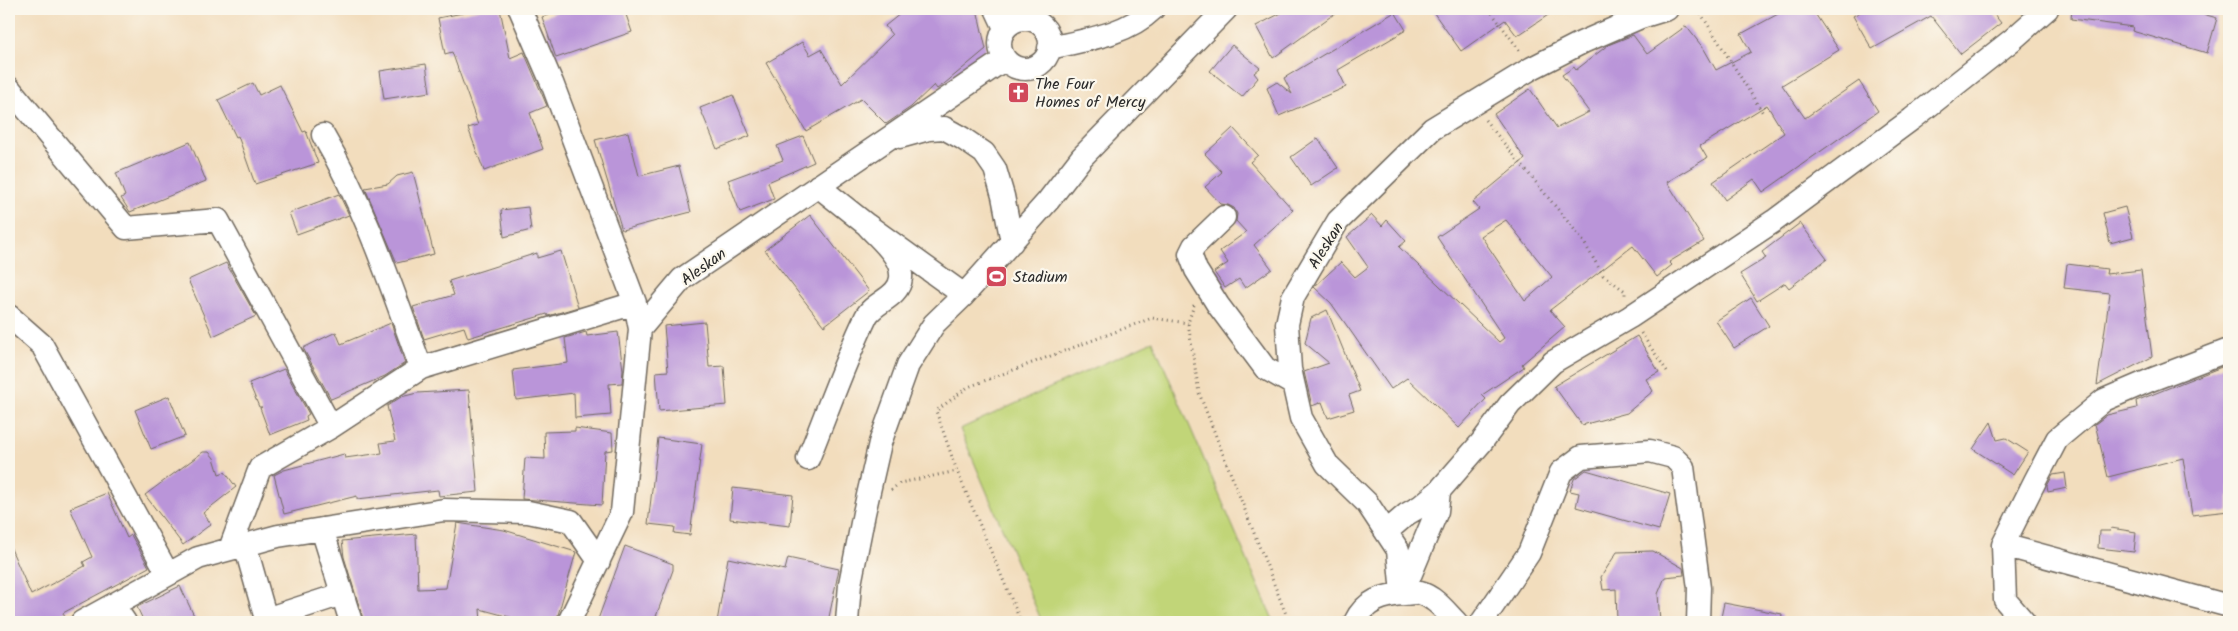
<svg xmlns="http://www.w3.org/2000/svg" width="2238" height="631" font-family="Kalam,sans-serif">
	<rect width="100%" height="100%" fill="#fbf7ec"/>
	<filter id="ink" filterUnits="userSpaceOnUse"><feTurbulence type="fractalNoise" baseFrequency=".02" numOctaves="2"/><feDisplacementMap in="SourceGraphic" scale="10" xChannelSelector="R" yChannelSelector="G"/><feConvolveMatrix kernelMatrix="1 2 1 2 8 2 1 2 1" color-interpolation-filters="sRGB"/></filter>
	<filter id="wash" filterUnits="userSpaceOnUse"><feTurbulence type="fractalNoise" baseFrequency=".0096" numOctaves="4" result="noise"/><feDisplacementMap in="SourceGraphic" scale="20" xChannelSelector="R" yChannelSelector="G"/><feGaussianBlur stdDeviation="1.12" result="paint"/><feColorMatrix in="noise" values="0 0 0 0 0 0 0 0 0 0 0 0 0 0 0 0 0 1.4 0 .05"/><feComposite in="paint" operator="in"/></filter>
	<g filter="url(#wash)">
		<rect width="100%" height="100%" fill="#f2ddbd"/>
		<path fill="#c1d578" stroke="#768052" d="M1153,341l121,281h-232l-82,-193z"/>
		<g id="blocks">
			<path fill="#ba95d9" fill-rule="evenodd" d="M482,9h18l10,49 14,-6 23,54 -17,7 13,36 -59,22 -16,-43 10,-3 -26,-73 -7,2 -7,-36z
				M566,9h58l8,23 -76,26 -14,-41z
				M906,9h71l9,40 -42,35 -7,5 -3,-4 -23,22 -25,17 -25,-25 -55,32 -40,-68 36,-21 8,13 11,-6 21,35 50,-49 -7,-9z
				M1289,9h52l-68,49 -17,-32z
				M1431,9h126l-40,27 -12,-16 -44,31z
				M1775,9h37l27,41 -57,35 23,33 54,-37 19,30 -115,81 -9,-13 -29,21 -12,-18 71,-49 -17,-28 -67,41 7,12 -40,24 37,59 -35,21 3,3 -15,12 -24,-31 -83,64 15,17 -43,37 2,3 -42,28 4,4 -27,29 -52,-50 -16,11 -60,-86 -17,-16 27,-25 14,15 13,-10 -21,-30 25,-22 10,11 5,-6 19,21 -7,6 100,95 5,-4 -67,-101 42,-28 -6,-7 52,-43 -31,-45 36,-25 27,39 32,-16 -27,-37 12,-8 2,3 32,-25 25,-10 14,19 39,-28 18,23 12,21 35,-18 -10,-18 37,-20zM1506,220l46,57 -27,24 -44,-65z
				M1866,9h124l11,14 -40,31 -30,-38 -59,33 -19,-33z
				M2072,9h113l32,9 -10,35 -75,-22 1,-4 -62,-8z
				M1395,12l11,18 -68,40 8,17 -67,29 -12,-28 10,-6 15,12 -8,-16z
				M1232,45l28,23 -6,5 4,5 -16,19 -32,-26z
				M426,64l4,28 -46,7 -4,-28z
				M253,83l6,12 21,-10 23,47 3,-1 12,32 -63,21 -17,-48 -2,1 -18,-37z
				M733,95l17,41 -33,13 -17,-41z
				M1233,128l25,27 -8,7 43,48 -39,35 18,24 -27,19 -6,-9 -14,9 -11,-16 14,-9 -8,-12 26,-19 -10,-11 1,-7 -3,-6 -6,-3 -7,-1 -16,-17 17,-15 -17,-18z
				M628,132l11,44 40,-10 12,46 -69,18 -27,-90z
				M803,136l11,26 -46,20 6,17 -34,13 -12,-32 55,-20 -6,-14z
				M1318,138l20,30 -27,18 -20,-29z
				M190,142l16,39 -76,31 -9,-14 4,-2 -9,-23z
				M413,172l21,82 -37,9 -32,-75 23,-4 9,-8z
				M339,194l10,21 -52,19 -8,-21z
				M528,207l3,23 -27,7 -3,-27z
				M2125,207l8,30 -23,6 -7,-30z
				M810,215l59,76 -45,35 -59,-76z
				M1800,223l27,36 -38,29 -4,-5 -28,18 -17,-27 26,-16 -4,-6z
				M561,251l17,56 -30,9 -1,-2 -79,24 -4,-11 -40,12 -11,-32 41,-12 -5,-14 88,-28v5z
				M226,263l30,53 -43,20 -25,-56z
				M2067,264l40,5 -1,5 35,-4 11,87 -55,28 13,-92 -46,-5z
				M1751,298l18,28 -35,22 -18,-27z
				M1327,310l33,81 -11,4 5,15 -26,8 -6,-16 -10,4 -8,-34 25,-9 -24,-20 6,-25z
				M705,322l4,45 15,-1 3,39 -68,6 -3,-39 12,-1 -4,-45z
				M391,323l14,40 -20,13 -54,23 -28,-51 33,-16 5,12z
				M586,332l1,4 31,-4 5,38 -1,13 -13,1 2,31 -36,3 -1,-25 -58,7 -3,-30 55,-7 -3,-25z
				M1637,336l22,36 -13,7 7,12 -26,22 -45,12 -28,-39z
				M2229,364v147l-37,4 -9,-57 -75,19 -13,-53 12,-9 30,-7 -1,-7z
				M284,369l25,45 -3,2 1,4 -37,15 -10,-27 2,-1h-3l-10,-24z
				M469,390l9,102 -39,4 -1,-6 -81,9v-3l-73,18 -10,-39 10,-5 60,-16 1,4 37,-5 -2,-10 15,-2 -8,-35 14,-9 16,-4z
				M169,396l16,40 -34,13 -16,-39z
				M1991,422l6,18 9,-2 22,14 -15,23 -40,-26z
				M575,428l37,5 1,17 -8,1 -3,54 -80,-6 3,-41 20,1 -1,-27 31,-1z
				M658,438l44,6 -12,91 -16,-2 1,-6 -27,-3z
				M203,452h6l5,6 5,16 6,-2 11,15 -33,26 8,11 -28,21 -38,-50z
				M1586,470l84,24 -11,36 -83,-23 3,-14 -9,-2 4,-12z
				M2065,473l2,15 -19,4 -1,-6 6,-11z
				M733,488l60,7 -3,31 -60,-7z
				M107,493l20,45 4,-3 18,32 -86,46 4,9h-58v-78l22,51 54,-29 -2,-4 9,-5 -22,-49z
				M457,523l47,7 72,22 -20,70h-28l-48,-13 1,13h-45v-3l-72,3 -20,-65 -2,-16 74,-7 2,55 28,-1z
				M2111,528l25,4 -2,20 -36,-4 1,-17h11z
				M625,546l48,18v6l-19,52h-57z
				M1653,551l30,17 1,7 -19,2 -7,17 2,28h-43l-1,-33 -13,1 -2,-13 16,-25z
				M728,558l57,12 3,-12 51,11 -11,53h-111z
				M180,586l17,36h-53l-7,-15z
				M1724,603l58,11 -1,8h-61z"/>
		</g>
	</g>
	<g filter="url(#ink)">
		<use href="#blocks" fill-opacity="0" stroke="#71695e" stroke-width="1"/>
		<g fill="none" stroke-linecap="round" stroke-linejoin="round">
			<defs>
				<path id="minor" d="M520,9l32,74 83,220
					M996,9l9,19
					M1000 44a25 25 0 1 1 50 0a25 25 0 1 1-50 0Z
					M1049,48c36,-8 77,-13 104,-39
					M9,88l117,140 92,-8 113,207
					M323,135c43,73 69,154 98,233
					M900,137l29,-8 15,-1 18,10 22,15 11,16 8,27 9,46
					M818,186l49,39 97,70
					M1224,217l-30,29 -4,8 6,16 22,35 47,63 28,16
					M9,316l33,29 126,229
					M808,459c19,-47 36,-96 58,-142 7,-15 33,-19 35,-39 2,-21 -21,-38 -34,-53
					M322,529l29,93
					M1386,532l21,-18 14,-8 18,-15 42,-48 29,-39 43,-42 77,-45 144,-96 138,-102 100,-79 35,-31
					M245,545l21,74 76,-25
					M2003,545l226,61
					M230,549l30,-81 71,-41 90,-59 214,-65 5,26
					M1404,590l33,-79 2,-20
					M1402,594l-4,-44 -31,-47 -40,-39 -26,-46 -11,-49 -3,-45 6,-27 45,-76 94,-92 100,-61 51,-26 58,-25 26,-8
					M113,605l12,17
					M82,622l116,-64 80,-22 166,-26 84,2 43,9 28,40
					M569,622l53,-110 18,-183 42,-50 323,-220
					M847,622l3,-38 14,-71 16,-70 28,-78 26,-41 30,-29 84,-94 34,-44 144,-148
					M1355,622c10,-21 28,-27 50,-28 4,0 11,-2 15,-1 15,4 26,19 36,29
					M1482,622l47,-69 32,-81 20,-15 69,-6 23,6 10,10 16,121 -1,34
					M2024,622l-19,-22 -2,-55 32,-64 22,-42 47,-39 49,-21 76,-29"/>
			</defs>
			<use href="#minor" stroke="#71695e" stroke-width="25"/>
			<path stroke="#71695e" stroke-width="3" stroke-dasharray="1 4" stroke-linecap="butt" d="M1489,9l31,42
				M1698,9l65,104
				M1485,120l97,119 21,36 22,16v4
				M1194,305l-6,18 11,70 90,229
				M1641,333l28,41
				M891,490l9,-7 57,-12
				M1021,622l-64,-151 -21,-60 32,-24 184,-69 36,5"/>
			<use href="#minor" stroke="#fff" stroke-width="22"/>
		</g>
	</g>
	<defs>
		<symbol id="church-square" viewBox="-11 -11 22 22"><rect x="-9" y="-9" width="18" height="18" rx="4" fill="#d1495b" stroke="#fbf7ec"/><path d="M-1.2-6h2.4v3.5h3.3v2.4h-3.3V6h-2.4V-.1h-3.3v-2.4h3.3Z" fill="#fff"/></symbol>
		<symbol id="stadium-square" viewBox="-11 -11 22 22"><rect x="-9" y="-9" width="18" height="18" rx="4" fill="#d1495b" stroke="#fbf7ec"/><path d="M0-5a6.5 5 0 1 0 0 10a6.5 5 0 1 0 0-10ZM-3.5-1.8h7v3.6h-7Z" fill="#fff"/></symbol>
	</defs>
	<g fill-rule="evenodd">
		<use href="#church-square" x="1006" y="80" width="25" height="25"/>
		<use href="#stadium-square" x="984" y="264" width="25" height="25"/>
	</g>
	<g text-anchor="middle" stroke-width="4.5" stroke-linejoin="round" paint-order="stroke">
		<g font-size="16" fill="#2b2b2b" stroke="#fbf7ec" text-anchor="start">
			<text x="1035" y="89">The Four<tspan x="1035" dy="18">Homes of Mercy</tspan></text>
			<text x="1013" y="282">Stadium</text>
		</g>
		<g font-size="16" fill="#2b2b2b" stroke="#fbf7ec">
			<text transform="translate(1325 245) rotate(-58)" y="6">Aleskan</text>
			<text transform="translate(703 266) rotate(-36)" y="6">Aleskan</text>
		</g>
	</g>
	<rect width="2238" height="631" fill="none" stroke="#fbf7ec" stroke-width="30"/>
</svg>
